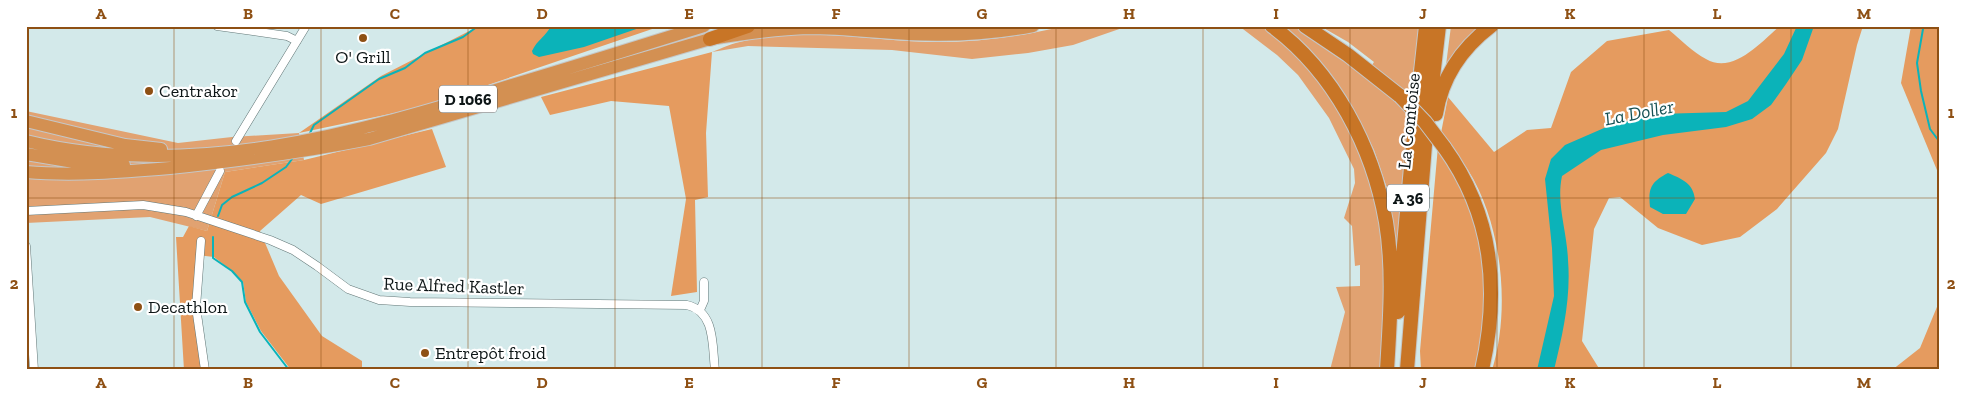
<svg xmlns="http://www.w3.org/2000/svg" width="1965" height="396" font-family="'Zilla Slab',serif">
	<rect width="100%" height="100%" fill="#d3e9ea"/>
	<path fill="#e1a271" d="M1065,26h63l-55,19 -45,8 -56,6 -80,-9 -144,-4 -36,6c10,-4 21,-9 32,-11 60,-14 122,-1 182,1 47,1 93,-5 139,-16z
		M1239,26h23c64,48 106,121 118,200 2,10 4,20 4,30 1,38 -2,76 -3,114h-51l15,-58 -9,-25 24,-1v-21l-5,1 -3,-40 -8,-8 11,-35 -1,-14 -25,-51 -31,-43 -21,-20z
		M1278,26h15l33,21 45,33 37,32 -11,136 -8,-54 -15,-44 -19,-38 -24,-35z
		M1320,26h32l11,3h19l6,-3h31l-9,73 -38,-34 2,-3 -26,-20z
		M1451,26h32l-38,47z
		M26,111l152,32 54,-6 67,-4 5,27 -79,12 -18,59 -57,-14 -124,6z"/>
	<path fill="#e59b5f" d="M479,26h182l-238,81 -124,26 82,-57z
		M1780,26h83l-6,19 -19,84 -12,24 -49,56 -37,28 -38,8 -44,-17 -38,-31 -11,1 -15,31 -12,112 18,29h-108c19,-61 10,-146 -24,-200 -8,-12 -18,-25 -27,-37l7,-36 46,55 33,-22 24,-2 20,-56 36,-31 62,-11c12,10 24,22 37,29 27,16 55,-17 74,-33z
		M1911,26h28v149l-38,-92z
		M712,52l-6,81 2,64 -13,3 2,92 -26,4 15,-97 -17,-93 -58,-5 -61,14 -9,-18z
		M432,129l14,38 -125,37 -20,-9 -41,36 19,45 43,60 40,25v9h-71l-30,-39 -15,-29 -3,-20 -11,-11 -18,-14 -17,-2 5,115h-18l-8,-133h7l6,-11 18,5 18,-59 79,-12z
		M1438,146l21,32 25,73 4,52 -7,44 -6,23h-54l-1,-19z
		M1939,302v68h-47l28,-22z"/>
	<path fill="#0bb3b9" d="M551,26h94l-61,21 -45,10 -6,-3 -1,-3c5,-11 14,-15 19,-25z
		M1797,26h17l-12,34 -16,24 -15,21 -19,14 -26,8 -63,8 -62,15 -39,26c-6,28 5,55 6,84 3,38 -5,73 -14,110h-17l17,-74 -2,-48 -7,-69 6,-20 14,-14 46,-20 48,-11 67,-2 22,-11 36,-47z
		M1668,173c14,6 25,10 27,26l-9,15h-23l-13,-7c-2,-19 1,-25 18,-34z"/>
	<g fill="none" stroke-linecap="round" stroke-linejoin="round">
		<path stroke="#0bb3b9" stroke-width="2" d="M1925,26l-2,3 -6,34 4,28 9,38 9,12
			M310,133l4,-8 65,-46 26,-11 20,-15 38,-16 15,-11
			M218,216l4,-11 10,-8 30,-14 24,-16 6,-8
			M213,237v21l19,13 10,11 3,20 15,30 29,38"/>
		<defs>
			<path id="minor" d="M217,26l70,10 10,5
				M236,141l70,-115
				M26,211l117,-6 43,7 84,28 23,10 24,16 31,23 31,11 31,2 277,3c29,7 25,41 28,65
				M196,216l24,-45
				M201,241l-5,66 9,63
				M26,246l8,124
				M700,310l4,-9v-19"/>
			<path id="trunk" d="M26,121l99,24 36,4
				M26,141c163,40 331,-7 486,-56 64,-19 128,-39 192,-59
				M26,154l54,9 44,2
				M26,172c48,4 96,0 144,-4 67,-7 133,-16 199,-29l341,-100c32,-5 65,-10 98,-11 34,0 66,4 100,6 41,2 84,0 125,-8"/>
			<path id="motorway" d="M1272,26c62,46 101,121 114,196 8,48 4,99 1,148
				M1305,26l43,29 52,41
				M710,39l38,-13
				M1436,114c6,-37 26,-66 55,-88
				M1444,147c49,68 56,143 38,223
				M1398,312l15,-167 13,-119
				M1407,370l18,-225 14,-119"/>
		</defs>
		<use href="#minor" stroke="#627777" stroke-width="9"/>
		<use href="#trunk" stroke="#c5c7c7" stroke-width="14"/>
		<use href="#motorway" stroke="#c5c7c7" stroke-width="16"/>
		<use href="#minor" stroke="#fff" stroke-width="8"/>
		<use href="#trunk" stroke="#d39052" stroke-width="12"/>
		<use href="#motorway" stroke="#c87526" stroke-width="14"/>
		<defs>
			<path id="motorway-bridge" d="M1400,96l25,26 19,25"/>
		</defs>
		<use href="#motorway-bridge" stroke="#c5c7c7" stroke-width="16" stroke-linecap="butt"/>
		<use href="#motorway-bridge" stroke="#c87526" stroke-width="14"/>
	</g>
	<path fill="none" stroke="#8e5014" stroke-width="1" stroke-opacity="0.55" d="M174,26v344M321,26v344M468,26v344M615,26v344M762,26v344M909,26v344M1056,26v344M1203,26v344M1350,26v344M1497,26v344M1644,26v344M1791,26v344M26,198h1913"/>
	<g fill="#8e5014" stroke="#fff" stroke-width="2">
		<circle cx="363" cy="38" r="5"/>
		<circle cx="149" cy="91" r="5"/>
		<circle cx="138" cy="307" r="5"/>
		<circle cx="425" cy="353" r="5"/>
	</g>
	<g text-anchor="middle" stroke-width="4.5" stroke-linejoin="round" paint-order="stroke">
		<g fill="#fff" stroke="#565b5c" stroke-width="1">
			<rect x="439" y="85.5" width="58" height="27" rx="4"/>
			<rect x="1387" y="184.5" width="42" height="27" rx="4"/>
		</g>
		<g font-size="16" font-weight="bold" fill="#0d1516">
			<text x="468" y="105">D 1066</text>
			<text x="1408" y="204">A 36</text>
		</g>
		<g font-size="18" fill="#0d1516" stroke="#fff" text-anchor="start">
			<text x="363" y="63" text-anchor="middle">O' Grill</text>
			<text x="159" y="97">Centrakor</text>
			<text x="148" y="313">Decathlon</text>
			<text x="435" y="359">Entrepôt froid</text>
		</g>
		<g font-size="18" fill="#0d1516" stroke="#fff">
			<text transform="translate(1409 121) rotate(-84)" y="6">La Comtoise</text>
			<text transform="translate(454 286) rotate(2)" y="6">Rue Alfred Kastler</text>
		</g>
		<g font-size="19" font-style="italic" fill="#165154" stroke="#fff">
			<text transform="translate(1639 112) rotate(-11)" y="7">La Doller</text>
		</g>
	</g>
	<rect width="1965" height="396" fill="none" stroke="#ffffff" stroke-width="55"/>
	<rect x="28" y="28" width="1910" height="340" fill="none" stroke="#8e5014" stroke-width="2"/>
	<g font-size="16" text-anchor="middle" font-weight="bold" fill="#8e5014">
		<text x="101" y="19">A</text>
		<text x="248" y="19">B</text>
		<text x="395" y="19">C</text>
		<text x="542" y="19">D</text>
		<text x="689" y="19">E</text>
		<text x="836" y="19">F</text>
		<text x="982" y="19">G</text>
		<text x="1129" y="19">H</text>
		<text x="1276" y="19">I</text>
		<text x="1423" y="19">J</text>
		<text x="1570" y="19">K</text>
		<text x="1717" y="19">L</text>
		<text x="1864" y="19">M</text>
		<text x="14" y="118">1</text>
		<text x="1951" y="118">1</text>
		<text x="14" y="289">2</text>
		<text x="1951" y="289">2</text>
		<text x="101" y="388">A</text>
		<text x="248" y="388">B</text>
		<text x="395" y="388">C</text>
		<text x="542" y="388">D</text>
		<text x="689" y="388">E</text>
		<text x="836" y="388">F</text>
		<text x="982" y="388">G</text>
		<text x="1129" y="388">H</text>
		<text x="1276" y="388">I</text>
		<text x="1423" y="388">J</text>
		<text x="1570" y="388">K</text>
		<text x="1717" y="388">L</text>
		<text x="1864" y="388">M</text>
	</g>
</svg>
